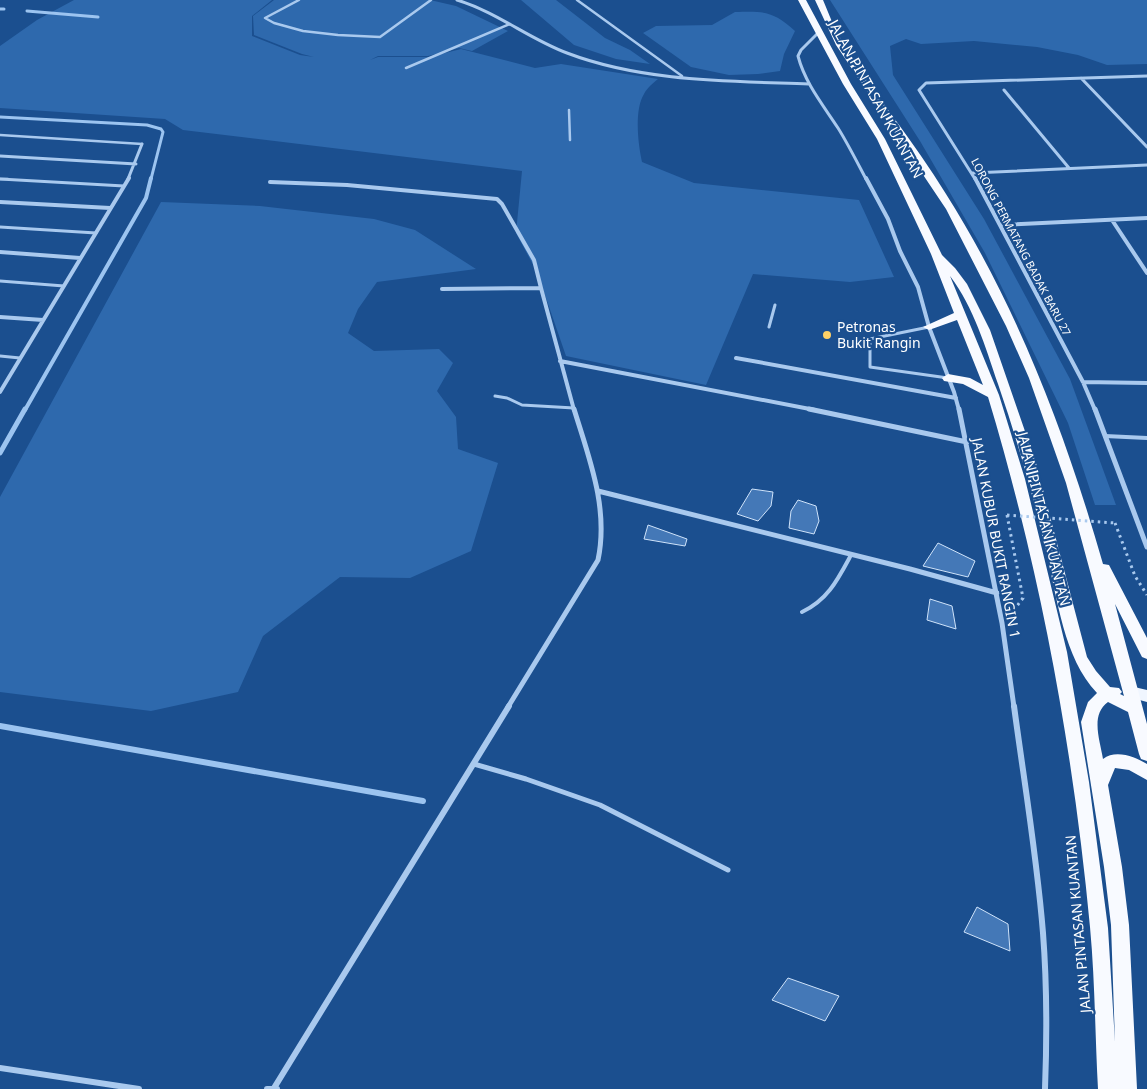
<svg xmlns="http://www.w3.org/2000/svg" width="1147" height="1089" font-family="'Noto Sans',sans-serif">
	<rect width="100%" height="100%" fill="#1b4f8f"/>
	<path fill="#2e69ad" d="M74,0h198l-20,16v20l48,19 14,2 -12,-3 -48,-19 -1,-19 21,-16h156l26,6 52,25 -36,20 -13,-3 -31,8h-50l-8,4 8,-3h51l32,-8 74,19 26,-4 97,15c-5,4 -11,9 -14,15 -10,16 -6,50 -2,68l52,21 165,17 35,77 -44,5 -97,-8 -47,111 -140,-29 -29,-84 -21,-39 6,-62 -339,-41 -18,-11 -165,-11v-62l37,-26z
		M521,0h35l49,38 25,12 20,14 -34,-5 -42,-14z
		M830,0h317v64l-40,1 -29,-10 -41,-8 -63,-6 -53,3 -15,-5 -16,7 3,29 91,144 86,160 46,126h-21l-27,-82 -83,-170 -65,-112z
		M735,12c29,-1 38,-1 60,19l-11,23 -4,17 -22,3 -29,1 -38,-8 -48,-34 13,-7 56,-1z
		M161,202l99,4 114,13 41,11 61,39 -99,13 -19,27 -10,24 26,18 65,-2 14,14 -16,28 19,26 2,32 40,14 -27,88 -61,27 -70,-1 -77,59 -25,56 -87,19 -151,-19v-195z"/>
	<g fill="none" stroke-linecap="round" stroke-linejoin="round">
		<path stroke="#9cc4f0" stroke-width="3" d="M0,9h4
			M27,11l71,6
			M0,117l147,8 14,4 2,3 -12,47"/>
		<path stroke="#9cc4f0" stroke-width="4" d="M25,410l121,-212 5,-20"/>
		<path stroke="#9cc4f0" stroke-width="5" d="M0,453l25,-44"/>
		<path stroke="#9cc4f0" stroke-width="6" d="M0,726l423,75"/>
	</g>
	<path fill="#4478b7" stroke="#cfe3fa" d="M752,489l21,3 -2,14 -13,15 -21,-7z
		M798,500l18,6 3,15 -5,13 -25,-6 2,-17z
		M648,525l39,14 -2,7 -41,-7z
		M938,543l37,18 -7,16 -45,-11z
		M930,599l22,7 4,23 -29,-9z
		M977,907l31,17 2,27 -46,-19z
		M788,978l51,18 -14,25 -53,-21z"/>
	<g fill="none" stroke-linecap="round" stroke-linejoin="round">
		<path stroke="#a9c9ee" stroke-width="3" stroke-dasharray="2.5 4" stroke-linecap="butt" d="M1007,515l16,83 -12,16
			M1115,523l20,53 12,19"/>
		<path stroke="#a9c9ee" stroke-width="2.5" d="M299,0l-34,18 9,5 29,8 35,4 42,2 51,-37
			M577,0l105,76
			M406,68l104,-44
			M569,110l1,30
			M0,135l142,9
			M0,179h8"/>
		<path stroke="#a9c9ee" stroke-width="3" d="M0,179l124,7
			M0,227l96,6
			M0,281l64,5
			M769,327l6,-22
			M929,327l-59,12v28l78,11
			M0,356l20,2
			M495,396l12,2 15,7 52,3"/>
		<path stroke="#a9c9ee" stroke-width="4" d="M1105,436l42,2
			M802,612c26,-12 36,-33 49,-57"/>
		<path stroke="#a9c9ee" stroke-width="5" d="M474,764l52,15 74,26 128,65"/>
		<path stroke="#a9c9ee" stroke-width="3" d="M457,0c40,12 72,39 110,53 76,29 162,28 242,31
			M818,33l-17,17 -3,6c7,27 25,49 40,72 10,16 19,34 28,51
			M1081,78l66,69
			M1004,90l65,78
			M0,156l136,8
			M972,173l175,-8
			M128,179l14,-35
			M975,179l-56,-89 7,-7 221,-7"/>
		<path stroke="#a9c9ee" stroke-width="4" d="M866,178l22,41 12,32 18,36 11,40 25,65 5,18
			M975,178l108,204 12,28
			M270,182l77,3 150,14 5,5 32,56 7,28
			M0,202l110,6
			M1112,220l35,53
			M1001,225l146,-7
			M0,252l80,6
			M442,289l99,-1 33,122
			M0,317l43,3
			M736,358l220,40
			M560,361l255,49
			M1083,382l64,1
			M0,392l129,-214"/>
		<path stroke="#a9c9ee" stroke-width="5" d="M809,409l158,33
			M959,409l43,214 12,84
			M1095,409l52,138
			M598,491l312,78 87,24
			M508,707l90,-147c11,-52 -9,-102 -24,-151"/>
		<path stroke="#a9c9ee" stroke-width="6" d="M1014,706c10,75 23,151 29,227 4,52 4,104 2,156
			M0,1068l139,21
			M274,1088l235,-382
			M267,1089h10"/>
		<path fill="#f0f6ff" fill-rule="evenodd" d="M1130,686l17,4v12l-22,-6 -2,-4 2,-4z"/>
		<path fill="#f8faff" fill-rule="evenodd" d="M798,0h8l45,84 34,55 57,116 13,13 12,16 23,46 46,133 51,194 9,14 14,16 9,1 3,4 -2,2 4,2 -58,-213 -37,-105 -23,-52 -60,-117 -110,-164 -21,-45h8c6,14 11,28 19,41 31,53 72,100 104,153 72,114 120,241 157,370l6,1 38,73v21l-5,-2 -27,-53 32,120v37l-6,-2 -2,-5 -11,-42 -20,-10c-18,13 -8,38 -5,57 13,-10 32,-2 44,5v16l-18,-10 -14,-2 -7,17 14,82 7,58 8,164h-39c-3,-54 -3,-109 -8,-162 -17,-180 -50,-358 -102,-530l-25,-13 -19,-3 -2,-3 6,-4 22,4 13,7 -26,-65 -28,10 -6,-3 31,-14 -23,-59 -54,-115 -34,-55zM950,276c24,32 35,70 48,108 19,55 35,111 48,168 12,47 17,105 51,141l-9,9 -7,20 23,145 7,58 4,117 -7,-114 -19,-146 -22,-130 -42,-173 -26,-84z"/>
		<path stroke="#a9c9ee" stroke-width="3" stroke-dasharray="2.5 4" stroke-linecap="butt" d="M1007,515l108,8"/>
	</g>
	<circle fill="#ffd166" stroke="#1b4f8f" stroke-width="2" cx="827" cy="335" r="5"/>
	<g text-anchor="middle" stroke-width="4.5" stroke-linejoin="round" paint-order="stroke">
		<g font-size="11" fill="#fff" stroke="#1b4f8f">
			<text transform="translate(1021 247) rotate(62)" y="4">LORONG PERMATANG BADAK BARU 27</text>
		</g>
		<g font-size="14" fill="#fff" stroke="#1b4f8f">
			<text transform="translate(876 99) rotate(61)" y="5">JALAN PINTASAN KUANTAN</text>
			<text transform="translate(1044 519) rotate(76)" y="5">JALAN PINTASAN KUANTAN</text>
			<text transform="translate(996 538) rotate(79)" y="5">JALAN KUBUR BUKIT RANGIN 1</text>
			<text transform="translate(1078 924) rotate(-95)" y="5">JALAN PINTASAN KUANTAN</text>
		</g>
		<g font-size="14" fill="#fff" stroke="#1b4f8f" text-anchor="start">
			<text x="837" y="332">Petronas<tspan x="837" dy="16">Bukit Rangin</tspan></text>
		</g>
	</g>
</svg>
